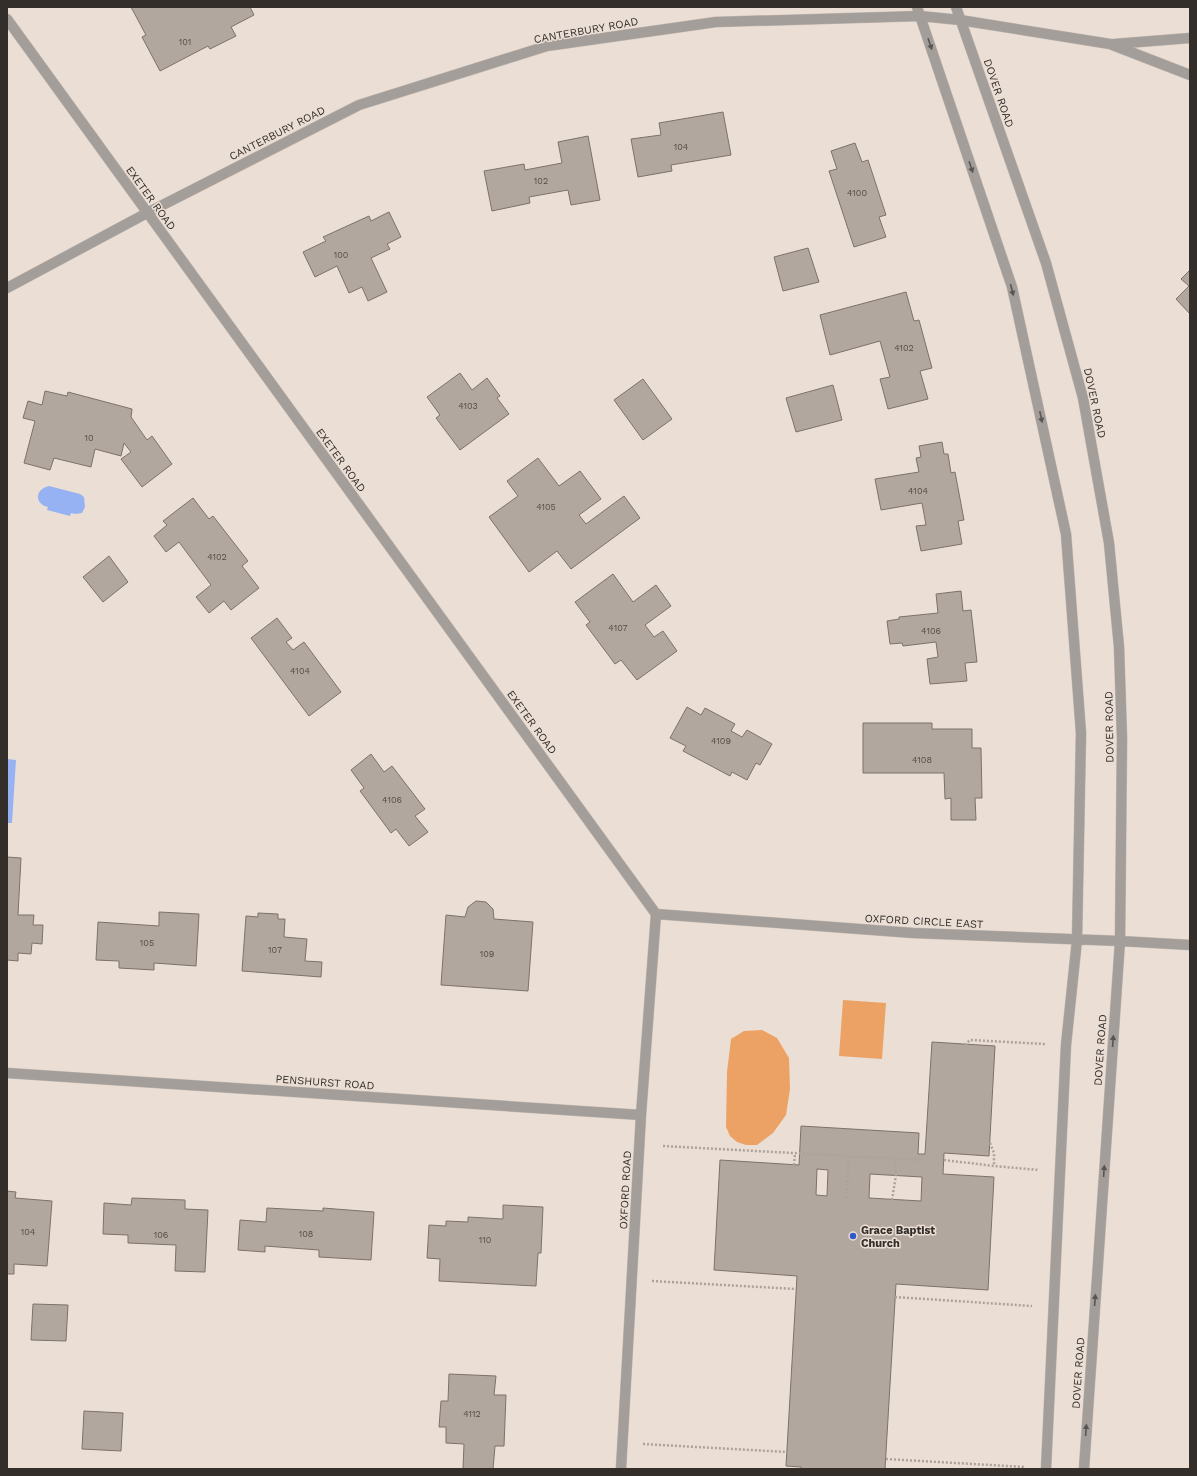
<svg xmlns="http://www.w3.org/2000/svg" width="1197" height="1476" font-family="'Work Sans',sans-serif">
	<rect width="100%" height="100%" fill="#ebded5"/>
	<path fill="#eca264" d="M843,1000l43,3 -4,56 -43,-3z
		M762,1030l15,8 12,20 1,31 -4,26 -13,18 -16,12h-11l-9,-3 -7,-6 -4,-9 1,-55 4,-33 13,-8z"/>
	<path fill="#96b2f2" d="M49,486l31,8 4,3 1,10 -3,6 -7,1 -4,-1 -1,3 -23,-6 1,-3c-14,-3 -13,-18 1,-21z
		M7,759l9,1 -4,63h-5z"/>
	<path fill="#b2a79e" stroke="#7d726a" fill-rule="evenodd" d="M131,7h119l4,8 -23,12 5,9 -26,13 -2,-3 -48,25 -18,-34 4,-2z
		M723,112l8,43 -60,10 1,6 -34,6 -7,-38 30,-4 -2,-12z
		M588,136l12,64 -29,5 -3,-15 -39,7 1,6 -38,8 -8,-40 40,-7 1,6 37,-7 -4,-21z
		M855,143l7,19 6,-2 18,55 -7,2 7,20 -32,10 -25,-76 8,-2 -6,-18z
		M389,212l12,25 -14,7 3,5 -19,9 16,34 -19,9 -6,-14 -13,6 -12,-27 -22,11 -12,-25 23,-11 -3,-4 46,-21 2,5z
		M808,248l11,34 -36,9 -9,-34z
		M1190,270v44l-14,-15 13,-13 -8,-7z
		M906,292l8,29 5,-1 13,48 -12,3 8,28 -40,10 -8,-30 10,-2 -10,-36 -50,14 -10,-40z
		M460,373l12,17 15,-12 13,18 -3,2 12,16 -49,36 -24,-32 4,-3 -13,-18z
		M643,379l29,40 -29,21 -29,-40z
		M833,385l9,35 -46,12 -10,-34z
		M45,391l22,5 1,-4 64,17 -1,8 16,23 5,-4 20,28 -30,23 -21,-28 10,-7 -7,-9 -3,13 -26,-7 -4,18 -37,-9 -4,12 -26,-7 11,-42 -12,-3 5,-17 14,4z
		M942,442l2,12h4l3,19 4,-1 9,48 -6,1 4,23 -41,7 -5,-25 10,-1 -4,-22 -41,7 -6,-31 44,-7 -3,-14 5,-1 -2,-11z
		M538,458l21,28 21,-15 21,28 -22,16 7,9 38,-28 16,22 -69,51 -14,-18 -28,21 -40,-55 29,-21 -11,-15z
		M193,498l16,21 4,-3 35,45 -6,5 17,22 -28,22 -7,-9 -15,12 -13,-16 15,-12 -32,-43 -13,10 -12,-16 13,-11 -4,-4z
		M109,556l19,26 -25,20 -20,-25z
		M613,574l20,28 23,-17 15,21 -26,19 9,12 9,-6 14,20 -40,29 -16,-20 -6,4 -29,-39 4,-3 -15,-20z
		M961,591l2,20 8,-1 6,52 -12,1 2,18 -37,3 -3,-25 11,-2 -2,-15 -33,4 -1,-3 -12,1 -3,-23 12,-2v-2l39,-4 -2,-19z
		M277,618l15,20 -6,4 7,8 11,-8 37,50 -32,24 -58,-78z
		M687,707l14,8 4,-7 30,16 -4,7 11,6 5,-7 25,14 -12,21 -4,-2 -9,17 -15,-8 -2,4 -47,-25 3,-5 -16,-8z
		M863,723h69v6h40v19h9l1,50h-7l1,22h-25v-22l-6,1 -1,-26h-81z
		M371,754l13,18 8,-6 33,43 -10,7 13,16 -19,14 -13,-17 -5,4 -31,-42 4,-3 -13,-18z
		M7,857l14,1 -3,57h16l-1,10h10l-1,19 -10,-1 -1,11 -13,-1v8l-11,-1z
		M476,901l10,1 7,7 1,10 39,3 -5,69 -87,-6 5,-70 19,2 3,-10z
		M159,912l40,2 -3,52 -42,-3v7l-35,-2v-7l-23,-1 2,-38 61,4z
		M258,913l20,1v5h7l-1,18 23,2 -2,22 17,1 -1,15 -79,-6 4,-55 12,1z
		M932,1042l63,4 -6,110 -45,-3 -1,21 51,3 -6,113 -92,-6 -11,185h-84v-2l-15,-1 11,-190 -83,-6 6,-110 79,5 2,-39 118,7 -1,21h7zM817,1169l11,1 -1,26 -11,-1zM870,1174l52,3 -1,24 -52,-3z
		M7,1191l9,1 -1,6 37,3 -5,65 -33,-2v10h-7z
		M132,1198l53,2v9l23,1 -3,62 -30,-1 1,-26 -48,-2v-8l-25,-1 1,-31 27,2z
		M503,1205l40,2 -2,46h-3l-2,33 -97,-5 1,-22 -13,-1 2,-33 17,1v-5l22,1v-5l35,2z
		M267,1208l56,3v-3l51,4 -3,48 -52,-3v-7l-54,-4v6l-27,-2 2,-30 26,2z
		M33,1304l35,1 -2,36 -35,-1z
		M449,1374l47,2 -2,19h12l-2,51h-9l-2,23h-30l1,-25 -18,-1v-16h-7l2,-26h7z
		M84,1411l39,2 -2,38 -39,-2z"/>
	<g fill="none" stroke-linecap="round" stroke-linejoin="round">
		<defs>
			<path id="minor" d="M917,7l95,280 54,247 15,199 -4,207 -11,105 -20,424
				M956,7l90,256 37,135 26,145 10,104 3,91 -2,203 -36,528
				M7,19l649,895
				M1114,44l76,-6
				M7,288l140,-75 212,-108 188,-59 169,-24 204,-6 40,4 150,24 80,31
				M656,914l257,19 207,8 70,4
				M7,1073l634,42
				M621,1469l20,-354 15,-201"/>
		</defs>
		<use href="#minor" stroke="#c6bbb3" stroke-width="11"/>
		<path stroke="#aca29b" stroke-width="2.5" stroke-dasharray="2 2" stroke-linecap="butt" d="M965,1045l5,-5 75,4
			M990,1143l4,10v13
			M663,1146l260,14
			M944,1160l50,6 45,4
			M794,1165l1,-12
			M846,1198l3,-42
			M892,1200l4,-25 -1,-17
			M652,1281l144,8
			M895,1297l137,9
			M643,1444l144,8
			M886,1459l139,8"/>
		<use href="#minor" stroke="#a39e9a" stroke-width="10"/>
	</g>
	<defs><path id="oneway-solid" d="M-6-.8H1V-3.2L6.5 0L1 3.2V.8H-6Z"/></defs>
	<g fill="#5a5551">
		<use href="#oneway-solid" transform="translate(930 44) rotate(71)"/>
		<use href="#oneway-solid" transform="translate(971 167) rotate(71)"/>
		<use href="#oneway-solid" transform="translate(1012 290) rotate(76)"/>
		<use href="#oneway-solid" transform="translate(1041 417) rotate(78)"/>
		<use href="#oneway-solid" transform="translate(1113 1041) rotate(-86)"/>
		<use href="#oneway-solid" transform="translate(1104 1171) rotate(-86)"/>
		<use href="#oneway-solid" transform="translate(1095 1300) rotate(-86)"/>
		<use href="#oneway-solid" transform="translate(1086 1430) rotate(-86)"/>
	</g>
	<circle fill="#3159c9" stroke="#ebded5" stroke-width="1.5" cx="853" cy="1236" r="4"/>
	<g text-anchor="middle" stroke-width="3" stroke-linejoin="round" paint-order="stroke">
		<g font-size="9" fill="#534c47">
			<text x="185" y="45">101</text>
			<text x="681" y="150">104</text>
			<text x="541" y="184">102</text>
			<text x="857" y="196">4100</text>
			<text x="341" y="258">100</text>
			<text x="904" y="351">4102</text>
			<text x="468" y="409">4103</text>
			<text x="89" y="441">10</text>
			<text x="918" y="494">4104</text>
			<text x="546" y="510">4105</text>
			<text x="217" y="560">4102</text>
			<text x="618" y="631">4107</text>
			<text x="931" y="634">4106</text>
			<text x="300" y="674">4104</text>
			<text x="721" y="744">4109</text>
			<text x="922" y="763">4108</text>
			<text x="392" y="803">4106</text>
			<text x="147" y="946">105</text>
			<text x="275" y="953">107</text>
			<text x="487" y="957">109</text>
			<text x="28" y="1235">104</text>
			<text x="306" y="1237">108</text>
			<text x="161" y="1238">106</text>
			<text x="485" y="1243">110</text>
			<text x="472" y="1417">4112</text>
		</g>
		<g font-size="11" fill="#332e2a" stroke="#ebded5">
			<text transform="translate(586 30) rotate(-10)" y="4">CANTERBURY ROAD</text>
			<text transform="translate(999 93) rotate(71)" y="4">DOVER ROAD</text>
			<text transform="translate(277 133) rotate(-27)" y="4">CANTERBURY ROAD</text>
			<text transform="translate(151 198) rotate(54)" y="4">EXETER ROAD</text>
			<text transform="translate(1095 403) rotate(78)" y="4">DOVER ROAD</text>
			<text transform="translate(341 460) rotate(54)" y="4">EXETER ROAD</text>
			<text transform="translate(532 722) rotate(54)" y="4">EXETER ROAD</text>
			<text transform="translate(1109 727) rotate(-91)" y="4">DOVER ROAD</text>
			<text transform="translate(924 921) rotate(3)" y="4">OXFORD CIRCLE EAST</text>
			<text transform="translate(1100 1050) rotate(-86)" y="4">DOVER ROAD</text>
			<text transform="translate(325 1082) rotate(4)" y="4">PENSHURST ROAD</text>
			<text transform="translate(625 1190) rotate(-87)" y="4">OXFORD ROAD</text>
			<text transform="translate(1078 1373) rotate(-86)" y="4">DOVER ROAD</text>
		</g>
		<g font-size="11" font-weight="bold" fill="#332e2a" stroke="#ebded5" text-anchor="start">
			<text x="861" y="1234">Grace Baptist<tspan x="861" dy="13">Church</tspan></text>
		</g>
	</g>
	<rect width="1197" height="1476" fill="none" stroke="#332e2a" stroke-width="16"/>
</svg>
